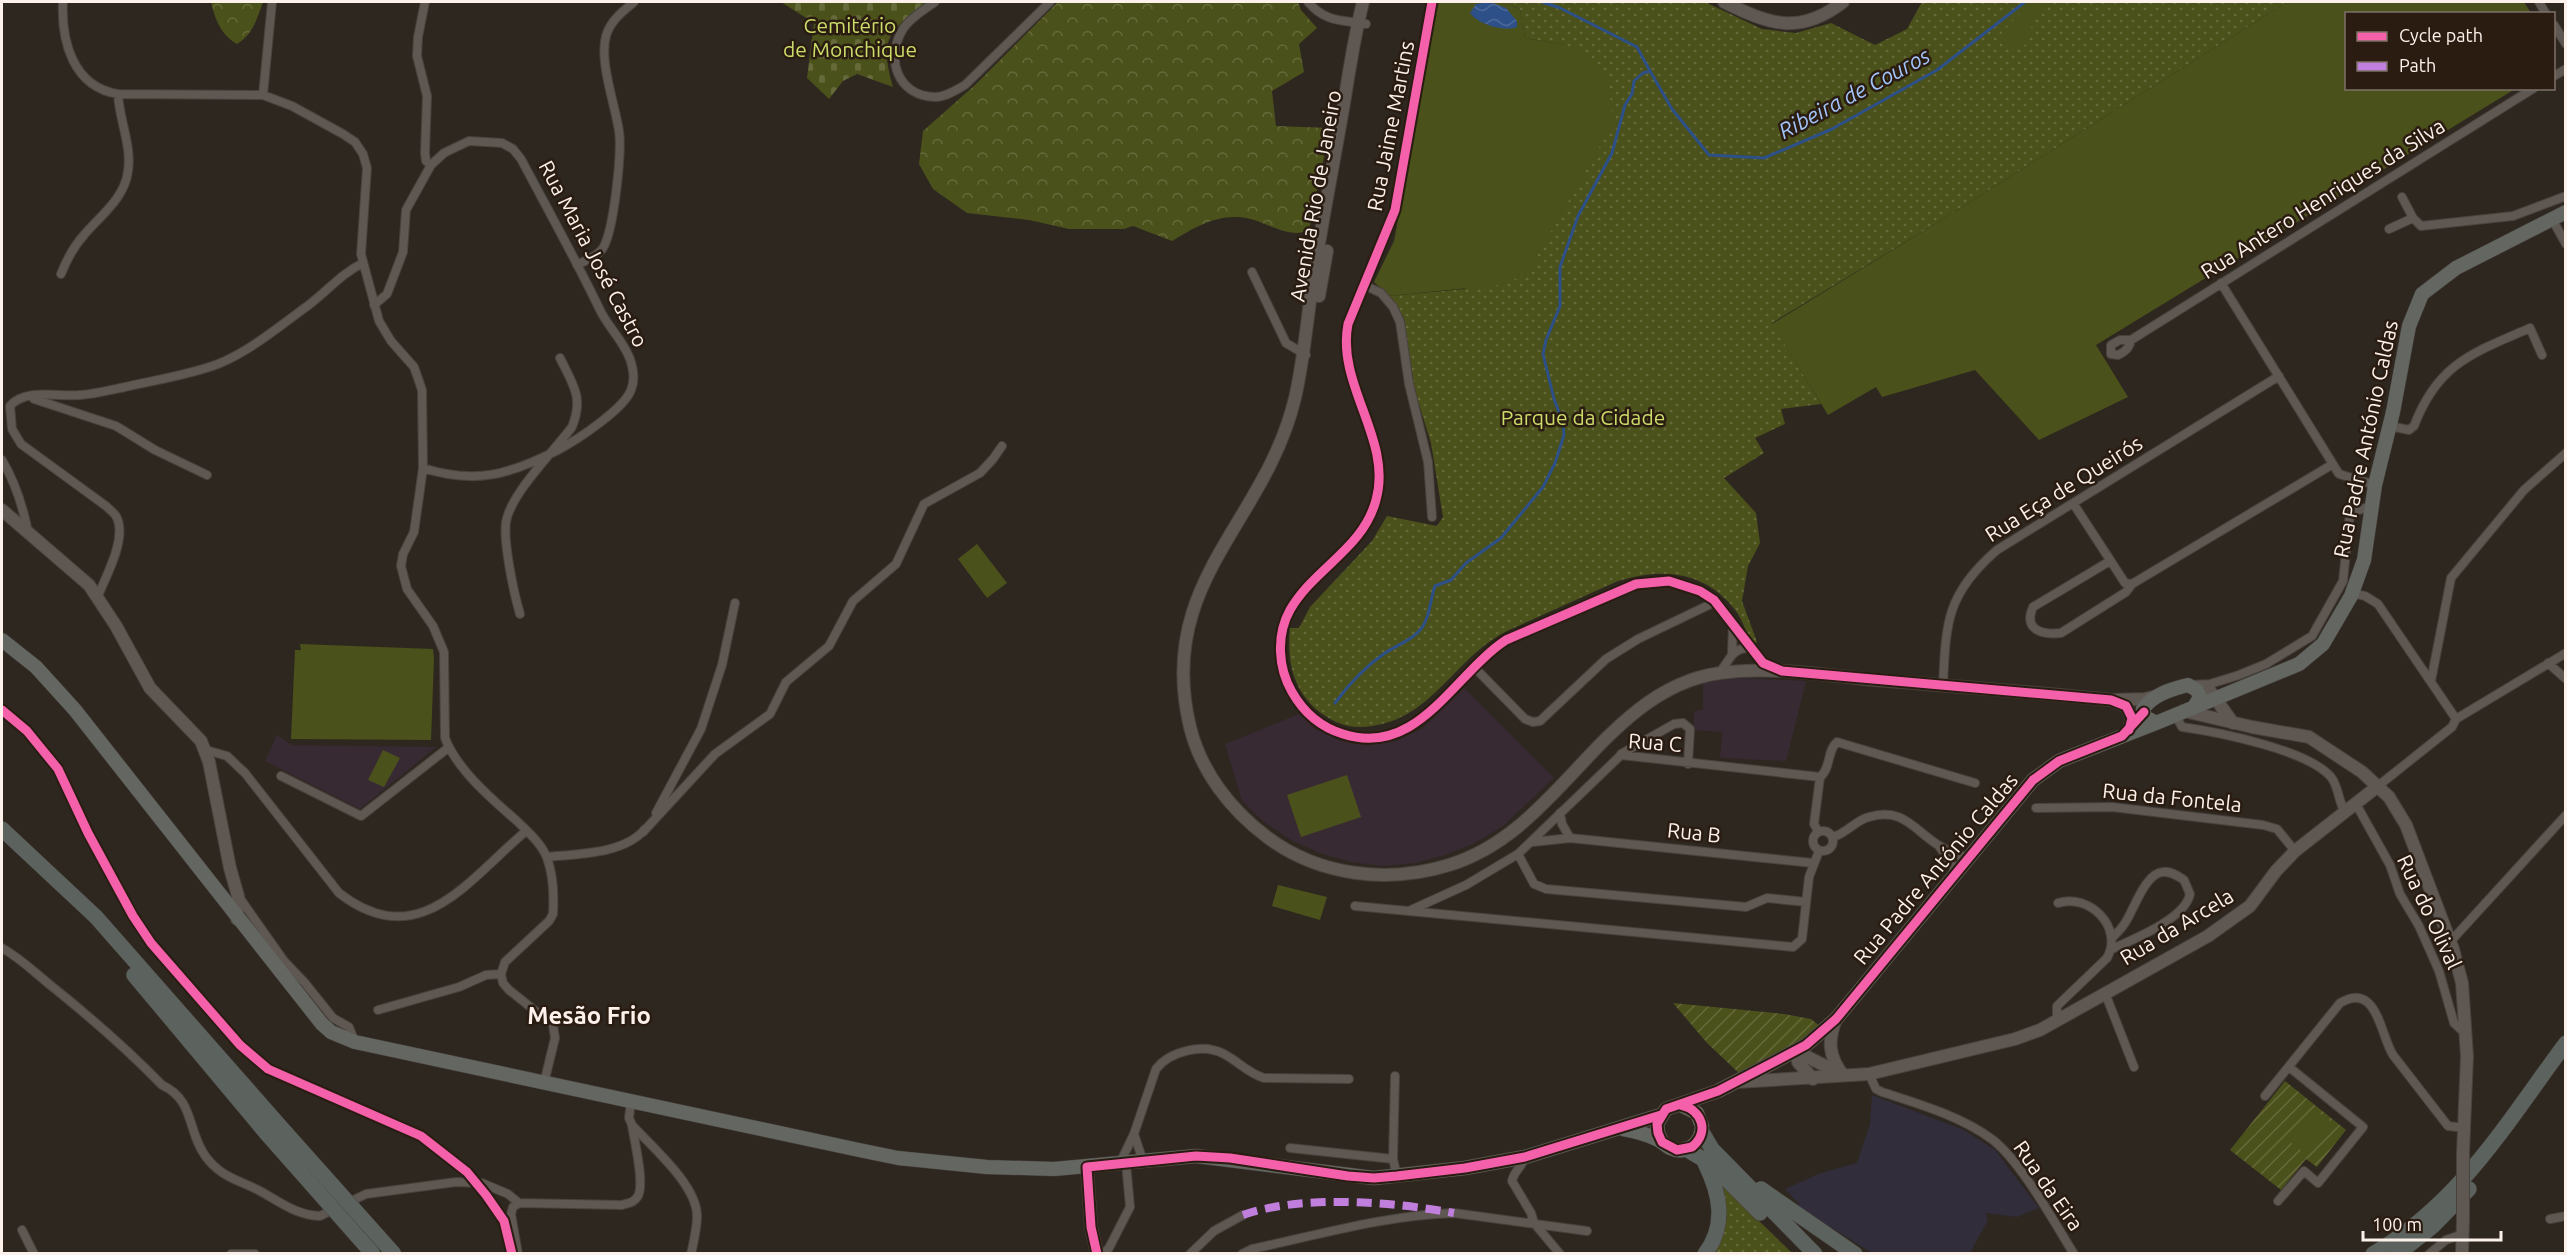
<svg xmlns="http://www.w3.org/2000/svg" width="2567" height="1255" font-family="Ubuntu,sans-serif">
	<defs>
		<pattern id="grass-dots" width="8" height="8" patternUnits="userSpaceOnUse" patternTransform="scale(1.5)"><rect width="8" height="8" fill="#4b511a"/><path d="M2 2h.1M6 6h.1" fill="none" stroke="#666a3b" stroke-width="1.8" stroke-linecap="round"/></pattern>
		<pattern id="forest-crowns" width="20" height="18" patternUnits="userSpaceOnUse" patternTransform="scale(1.5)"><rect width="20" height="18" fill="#4b511a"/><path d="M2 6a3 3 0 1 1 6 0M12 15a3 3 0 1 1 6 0" fill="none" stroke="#666a3b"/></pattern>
		<pattern id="cemetery-stones" width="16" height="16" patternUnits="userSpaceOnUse" patternTransform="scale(1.5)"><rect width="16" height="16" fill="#4b511a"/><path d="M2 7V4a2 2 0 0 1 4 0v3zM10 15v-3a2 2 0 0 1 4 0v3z" fill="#666a3b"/></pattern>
		<pattern id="garden-furrows" width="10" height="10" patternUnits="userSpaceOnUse" patternTransform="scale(1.5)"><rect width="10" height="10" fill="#4b511a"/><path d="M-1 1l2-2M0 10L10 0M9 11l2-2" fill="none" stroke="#666a3b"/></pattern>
		<pattern id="water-waves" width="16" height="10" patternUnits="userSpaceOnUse" patternTransform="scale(1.5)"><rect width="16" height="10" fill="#2d5088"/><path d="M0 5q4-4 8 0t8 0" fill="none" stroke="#4c6a99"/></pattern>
	</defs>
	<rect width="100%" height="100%" fill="#2e2720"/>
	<path fill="#312d3a" d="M1872,1095l92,35 31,20 44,58 -22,9 -31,-4 2,7 -18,33h-98l-74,-46 1,-3 -14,-15 36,-16 36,-10 13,-39z"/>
	<path fill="#382a33" d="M1737,678l69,3 -20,80 -66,-3 2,-26 -28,-2v-18l9,-3v-26z
		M1464,688l90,90 -51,48 -28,17 -30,12 -30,8 -33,3 -31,-4 -31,-9 -29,-13 -27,-18 -22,-21 -17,-57 74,-30 15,14 25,12 29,5 29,-4 26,-13z
		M277,735l15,10 144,2 -76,62 -95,-48z"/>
	<path fill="url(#grass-dots)" d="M1499,2h206l57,27 34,4 35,-10 44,22 32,-16 15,-27h365l-352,222 -163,99 49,81 -40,5 4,15 -30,14 9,15 -40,25 32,35 4,30 -12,23 -6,35 15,41 -5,3c-5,-11 -9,-24 -16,-34 -30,-40 -73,-44 -118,-30 -26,12 -52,23 -78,35 -14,7 -29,12 -42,20 -46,28 -68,82 -126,90 -21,4 -39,-3 -55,-16 -25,-22 -30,-50 -27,-82h9l11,-21 62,-66 15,-25 50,10 6,-9 -12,-74 -19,-61 -7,-54 -16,-32 76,-7 100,-244 -40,-7 -5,-29z
		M1722,1185l70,68 -79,1 14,-37z"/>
	<path fill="url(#forest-crowns)" d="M211,2h52c-6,17 -10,32 -26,42 -16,-9 -22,-25 -26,-42z
		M1058,2h240l3,8 16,18 -18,16 5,28 -32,19 4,35 54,2 -21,102c-24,11 -46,-13 -72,-13 -24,-1 -45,12 -65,24l-39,-15 -9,3h-55l-40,-9 -62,-7 -34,-24 -14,-25 4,-33 52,-46z"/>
	<path fill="url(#cemetery-stones)" d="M781,2h146c-38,30 -48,34 -34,85l-36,-13 -14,7 -14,18 -22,-21 7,-55z"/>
	<path fill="url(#garden-furrows)" d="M1673,1003l111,11 27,5 10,8 -79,49 -35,-33z
		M2285,1081l61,49 -29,37 -11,-8 -25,31 -51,-40z"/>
	<path fill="#4b511a" d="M1438,2h61l21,7 5,29 40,7 25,11 18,21 5,46 -81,142 -23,19 -120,12 -15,-14 20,-41z
		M2030,2h27l-15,5 -8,8 -6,29 -15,4 -13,-13z
		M2287,2h237l7,11 -185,1v74l169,1 -419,256 32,52 -89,43 -64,-70 -93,27 -6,-10 -48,28 -56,-91 163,-100z
		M977,544l30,39 -20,15 -29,-39z
		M300,644l133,5 1,9 -3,82 -140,-1 4,-89h6z
		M383,750l17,8 -16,29 -16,-7z
		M1347,775l14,42 -60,20 -14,-42z
		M1278,885l49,12 -7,23 -48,-14z
		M2314,1109l16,12 -25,32 -16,-12z"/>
	<path fill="url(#water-waves)" d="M1490,2l16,6 11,13v6c-14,5 -39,-3 -47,-14l6,-9z"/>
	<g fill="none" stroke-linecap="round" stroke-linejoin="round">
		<path stroke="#2d5088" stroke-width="3" d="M1542,2l18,6 77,39 13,24
			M1335,703c14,-19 31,-37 50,-50 12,-8 30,-14 38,-27 8,-13 7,-27 12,-40l16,-6 15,-17 35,-25 42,-51 12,-24 9,-28 -1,-12 -9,-24 -11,-45 3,-14 14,-34v-39l18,-51 34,-63 13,-48 7,-11 2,-13 9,-8 7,-2 22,38 37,46 55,3 68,-29 105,-59 88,-68"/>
		<defs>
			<path id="street" d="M63,2c-2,39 10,85 55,92l145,1 29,11 51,28 12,8 8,12 4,14 -6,86 18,67 12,20 23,26 8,23 1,78 -9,64 -11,22 -2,12 6,23 26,37 11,26 1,86c12,32 48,62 73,84 10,10 24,22 29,36 6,16 7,39 6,56l-4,7 -44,41 -4,12 2,9 6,7 44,35 2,13 -11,45
				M425,2l-7,35 -1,19 10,40 -2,57 1,8 5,4
				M935,2c-10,7 -25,16 -32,27 -18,29 -6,67 32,68 11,0 21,-7 30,-12l85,-83
				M1308,2c17,20 33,18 58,22
				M1432,2l-37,208 -47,114c-12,61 45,116 28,176 -13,49 -62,68 -86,110 -14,25 -12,58 2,82 12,21 28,35 51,42 75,24 110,-59 163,-94l130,-56c55,-10 74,9 104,51 10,15 19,26 36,34
				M2539,2l7,12
				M2554,25l12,19
				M2554,76l12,-7
				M263,95l9,-93
				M2402,197l11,21
				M2552,219l14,25
				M2389,229l24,-11 8,8 92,-10 53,-20
				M577,265c9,-5 20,-8 26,-17 11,-18 19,-96 16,-117 -4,-27 -20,-69 -13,-95 4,-15 17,-25 28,-34
				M1252,272l34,71 20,12
				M61,274c6,-15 12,-27 23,-39 16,-19 41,-37 44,-64 4,-25 -9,-52 -10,-77
				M2221,283l118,191 36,11
				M1364,285l17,8 12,14 7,15 9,62 19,78 4,55
				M374,305l13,-11 16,-42 3,-42 25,-45 13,-12 25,-12 33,2 11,6 8,10c26,49 54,99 78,149 8,18 24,32 31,51 3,9 5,22 1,31 -7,19 -54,50 -73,60 -47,24 -82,35 -135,18
				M2131,340c-2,8 -5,11 -13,15l-7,-1v-9l9,-5h11l403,-252
				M34,399l82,27 39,24 52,25
				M2390,426l19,4 5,-4c24,-63 59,-73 116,-98l12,27
				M2,460c13,22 21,47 26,72
				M2073,503l52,80 7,1 201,-120
				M2110,561l-77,46c-10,23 9,28 28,26l65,-41 6,-8
				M2352,593l13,3 13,8 78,115
				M98,596c8,-20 30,-59 18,-80 -2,-3 -7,-7 -10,-10l-85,-62 -9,-15 -2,-23c15,-18 49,-9 70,-11 15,-1 30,-5 45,-8 30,-7 64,-12 93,-23 30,-12 58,-35 84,-54 22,-15 38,-36 61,-47
				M520,614c-6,-20 -17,-72 -14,-92 5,-29 48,-71 66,-95 12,-30 1,-42 -12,-69
				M1732,654l1,-29
				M2548,663l18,16
				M1475,668l50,51 8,3 7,-1 66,-62 32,-20 77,-37
				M1719,673c11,-12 12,-25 30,-25
				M2431,681l20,-103 73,-88 42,-37
				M1943,685c3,-62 3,-91 54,-135l282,-174
				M2190,685l20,-1 29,-9 27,-11 46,-28 31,-55 7,-68 21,-7
				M2175,715l7,12c36,5 126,23 149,50 8,10 7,24 14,35
				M206,750l21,6 18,17 94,120c80,62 129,-13 187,-62
				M1621,754l53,-30 9,-1 7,6 -2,35
				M281,776l80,40 87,-68
				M1820,777c11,-8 7,-27 17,-35l138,41
				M2378,786l74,-59 4,-8 110,-66
				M2356,804l34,61 10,29 19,32 20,45 15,52 12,11
				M2036,808l76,-1 151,18 14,4 18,22
				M656,813l45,-84 21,-64 13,-62
				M1560,813l2,11 8,14
				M1813 841a10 10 0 1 1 20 0a10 10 0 1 1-20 0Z
				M1818,831l-4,-7 6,-47
				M643,832l72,-78 55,-40 16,-32 43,-36 24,-45 43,-37 28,-60 56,-31 13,-14 9,-13
				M1833,837c14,-4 23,-17 36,-20 34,-10 44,12 69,28 9,6 20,9 30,14
				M1533,842l37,-4 243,25
				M1939,846l18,26
				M1518,854l16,30 12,5 200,18 21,-9 39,4
				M547,857c30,-3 78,-3 98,-28
				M239,897l45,64 21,22 28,35 16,9 6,15
				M1355,906l438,41 9,-8 7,-62 10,-26
				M1411,910l55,-25 52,-31 103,-99 199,22
				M2450,942l116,-127
				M2,948c18,10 31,23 47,36 40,32 77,64 113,101 33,15 25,47 44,72 16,21 33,23 54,34 20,11 36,24 60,25l46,-22 90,-12 26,1 26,11 11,9
				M2112,949c22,-10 73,-30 78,-55l-6,-14c-6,-4 -13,-9 -21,-8 -18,1 -29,38 -38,51 -3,5 -8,10 -12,14
				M2105,993l29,74
				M378,1010l81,-23 27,-12 15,-1
				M2057,1021v-15l50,-48c17,-31 -18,-65 -49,-55
				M1869,1074l7,15 6,3c37,12 79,24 111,48 28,22 61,82 81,114
				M1395,1076l-2,83 4,17
				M2265,1096l75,-93c37,-22 40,31 53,52l55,71 18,2
				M631,1101l-2,17 3,7c20,22 65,60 65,91 0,12 -3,25 -6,38
				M1134,1134l9,27
				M1290,1148l103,11
				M1525,1157c-3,10 -11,14 -13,24l19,32 3,10 26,31
				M1120,1163l14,-29 22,-65c14,-18 47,-26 68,-15 15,8 24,19 40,24l85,1
				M2278,1201l26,-30 14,12 45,-56 -74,-60
				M2550,1219l16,-3
				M22,1230l12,24
				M231,1254h24
				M518,1254l-7,-40 2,-7 6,-4 103,2c6,-2 12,-2 16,-9 7,-13 -4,-56 -6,-71
				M1103,1254l6,-6 21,-41 -4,-44
				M1190,1254l24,-23 29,-16
				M1242,1254l10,-5c66,-14 134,-34 202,-36l133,18
				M2429,1254l17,-14 17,-6"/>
			<path id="secondary" d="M1363,2c-9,35 -14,71 -20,107 -10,57 -21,114 -30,171 -6,39 -9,79 -18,118 -30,126 -140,184 -105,329 11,45 41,83 77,110 52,39 121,47 182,28 82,-25 124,-104 189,-155 23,-18 52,-33 82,-37 51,-7 104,2 155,7 78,6 158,12 236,20l34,-1 12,-3
				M1724,2c45,22 75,34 119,0
				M1319,296l8,-45
				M2,510l87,75 27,41 34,62 51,53 8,21 21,106 8,28 -1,23
				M2210,691l23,32
				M2112,700l14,6 6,12 -3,12
				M2184,711l68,16 57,10 53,35 27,25 17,28 47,124 9,34 5,73 -4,97
				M1836,1019c-8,21 -8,37 7,56
				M1796,1051l43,22
				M1796,1051l2,11 15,17
				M1737,1082l132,-8 146,-35 25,-9 168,-94 42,-30 26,-35 19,-20 83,-65
				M1087,1167l4,60 6,27
				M2462,1254l1,-34"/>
			<path id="primary" d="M2,640l34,27 39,43 247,314 9,8 24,10 504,108 39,8 89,9 67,2 142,-13 178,22 91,-10 60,-11 136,-42
				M2194,707l6,-10 -3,-7 -9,-5c-17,4 -36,10 -45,24l2,8 11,6 143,-59 24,-20 28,-48 13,-36 11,-75 18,-73 16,-86 13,-32 34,-26 110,-56
				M1623,1129c11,2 21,4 31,9 6,2 11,7 16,10 17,8 32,-6 32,-22l-5,-13 -16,-8
				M1662,1142l-4,-9 -1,-9 9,-15 52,-18 56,-29 32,-17 30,-26 197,-239 26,-19 97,-38"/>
			<path id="highway" d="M2,829l94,88 182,207
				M134,975l133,159
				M1702,1132l10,17 103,105
				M1686,1149l25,15 49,49
				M1761,1189l94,65
				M1705,1254c22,-30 15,-60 0,-91
				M2373,1254c88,-52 134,-132 193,-211
				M2398,1254l35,-28 36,-37"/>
		</defs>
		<use href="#street" stroke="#48413c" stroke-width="10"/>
		<use href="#secondary" stroke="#48413c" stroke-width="14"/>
		<use href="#primary" stroke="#48413c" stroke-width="15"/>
		<use href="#highway" stroke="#48413c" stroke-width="16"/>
		<use href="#street" stroke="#5e5752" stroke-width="8"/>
		<use href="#secondary" stroke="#5e5752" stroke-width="12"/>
		<use href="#primary" stroke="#636661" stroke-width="14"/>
		<use href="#highway" stroke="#5c635e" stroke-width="15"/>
		<defs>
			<path id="secondary-bridge" d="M2463,1220v-67"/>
			<path id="highway-bridge" d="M278,1124l116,130
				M267,1134l106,120"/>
		</defs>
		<use href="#secondary-bridge" stroke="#48413c" stroke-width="14" stroke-linecap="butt"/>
		<use href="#highway-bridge" stroke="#48413c" stroke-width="16" stroke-linecap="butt"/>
		<use href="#secondary-bridge" stroke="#5e5752" stroke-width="12"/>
		<use href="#highway-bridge" stroke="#5c635e" stroke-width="15"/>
		<path stroke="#c07fdc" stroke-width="8" stroke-dasharray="15 8" stroke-linecap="butt" d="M1243,1215c60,-21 150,-13 211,-2"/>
		<defs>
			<path id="cycleway" d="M1432,2l-37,208 -47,114c-12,61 45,116 28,176 -13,49 -62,68 -86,110 -14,25 -12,58 2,82 12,21 28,35 51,42 75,24 110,-59 163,-94l130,-56 33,-3 31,10 14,9 49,63 19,8 329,29 15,6 6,12 -3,12
				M2,710l25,21 31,38 30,64 45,83 18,27 89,102 28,24 153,67 46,36 19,23 18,26 8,33
				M1681,1105c21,5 29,27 11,42l-15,3 -15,-8 -4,-9 -1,-9 9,-15 52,-18 56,-29 32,-17 30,-26 197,-239 26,-19 63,-25 22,-24
				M1097,1254l-6,-27 -4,-60 109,-11 34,2 118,18 26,2 23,-2 68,-8 60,-11 136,-42"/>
		</defs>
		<use href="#cycleway" stroke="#2a1c11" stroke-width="13"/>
		<use href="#cycleway" stroke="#f560ab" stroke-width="9"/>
	</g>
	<g text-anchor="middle" stroke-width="5" stroke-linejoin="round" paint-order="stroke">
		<g font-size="21" fill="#ccdd6a" stroke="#2a1c11">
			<text x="850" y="33">Cemitério<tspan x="850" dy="24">de Monchique</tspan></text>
			<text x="1583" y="425">Parque da Cidade</text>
		</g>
		<g font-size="21" fill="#fcf2eb" stroke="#2a1c11">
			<text transform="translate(1391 126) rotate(-79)" y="7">Rua Jaime Martins</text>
			<text transform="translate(1316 196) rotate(-80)" y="7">Avenida Rio de Janeiro</text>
			<text transform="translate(2323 199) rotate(-32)" y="7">Rua Antero Henriques da Silva</text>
			<text transform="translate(593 254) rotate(62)" y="7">Rua Maria José Castro</text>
			<text transform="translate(2366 439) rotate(-78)" y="7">Rua Padre António Caldas</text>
			<text transform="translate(2064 489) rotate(-32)" y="7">Rua Eça de Queirós</text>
			<text transform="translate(1655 743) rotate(4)" y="7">Rua C</text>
			<text transform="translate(2172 798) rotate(6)" y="7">Rua da Fontela</text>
			<text transform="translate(1694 833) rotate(6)" y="7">Rua B</text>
			<text transform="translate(1936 869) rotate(-50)" y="7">Rua Padre António Caldas</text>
			<text transform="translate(2429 912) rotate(65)" y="7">Rua do Olival</text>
			<text transform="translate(2177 927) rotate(-31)" y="7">Rua da Arcela</text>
			<text transform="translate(2048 1186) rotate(55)" y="7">Rua da Eira</text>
		</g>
		<g font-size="22" font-style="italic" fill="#a3c5fb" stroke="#2a1c11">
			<text transform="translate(1854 93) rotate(-28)" y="8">Ribeira de Couros</text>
		</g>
		<g font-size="24" font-weight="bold" fill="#fcf2eb" stroke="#2a1c11">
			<text x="589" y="1024">Mesão Frio</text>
		</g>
	</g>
	<rect width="2567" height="1255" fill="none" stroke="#fcf2eb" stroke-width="6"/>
	<rect x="2345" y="12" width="210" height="78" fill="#2a1c11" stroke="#7e7268" stroke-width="1.5"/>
	<rect x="2357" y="32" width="30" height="9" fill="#f560ab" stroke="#7e7268" stroke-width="1.5"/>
	<text x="2399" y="42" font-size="18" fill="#fcf2eb">Cycle path</text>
	<rect x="2357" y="62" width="30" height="9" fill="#c07fdc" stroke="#7e7268" stroke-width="1.5"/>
	<text x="2399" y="72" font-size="18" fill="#fcf2eb">Path</text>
	<path d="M2363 1231v9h138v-9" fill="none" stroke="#fcf2eb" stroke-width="3"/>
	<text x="2372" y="1231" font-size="18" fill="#fcf2eb" stroke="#2a1c11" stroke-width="4.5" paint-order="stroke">100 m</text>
</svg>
